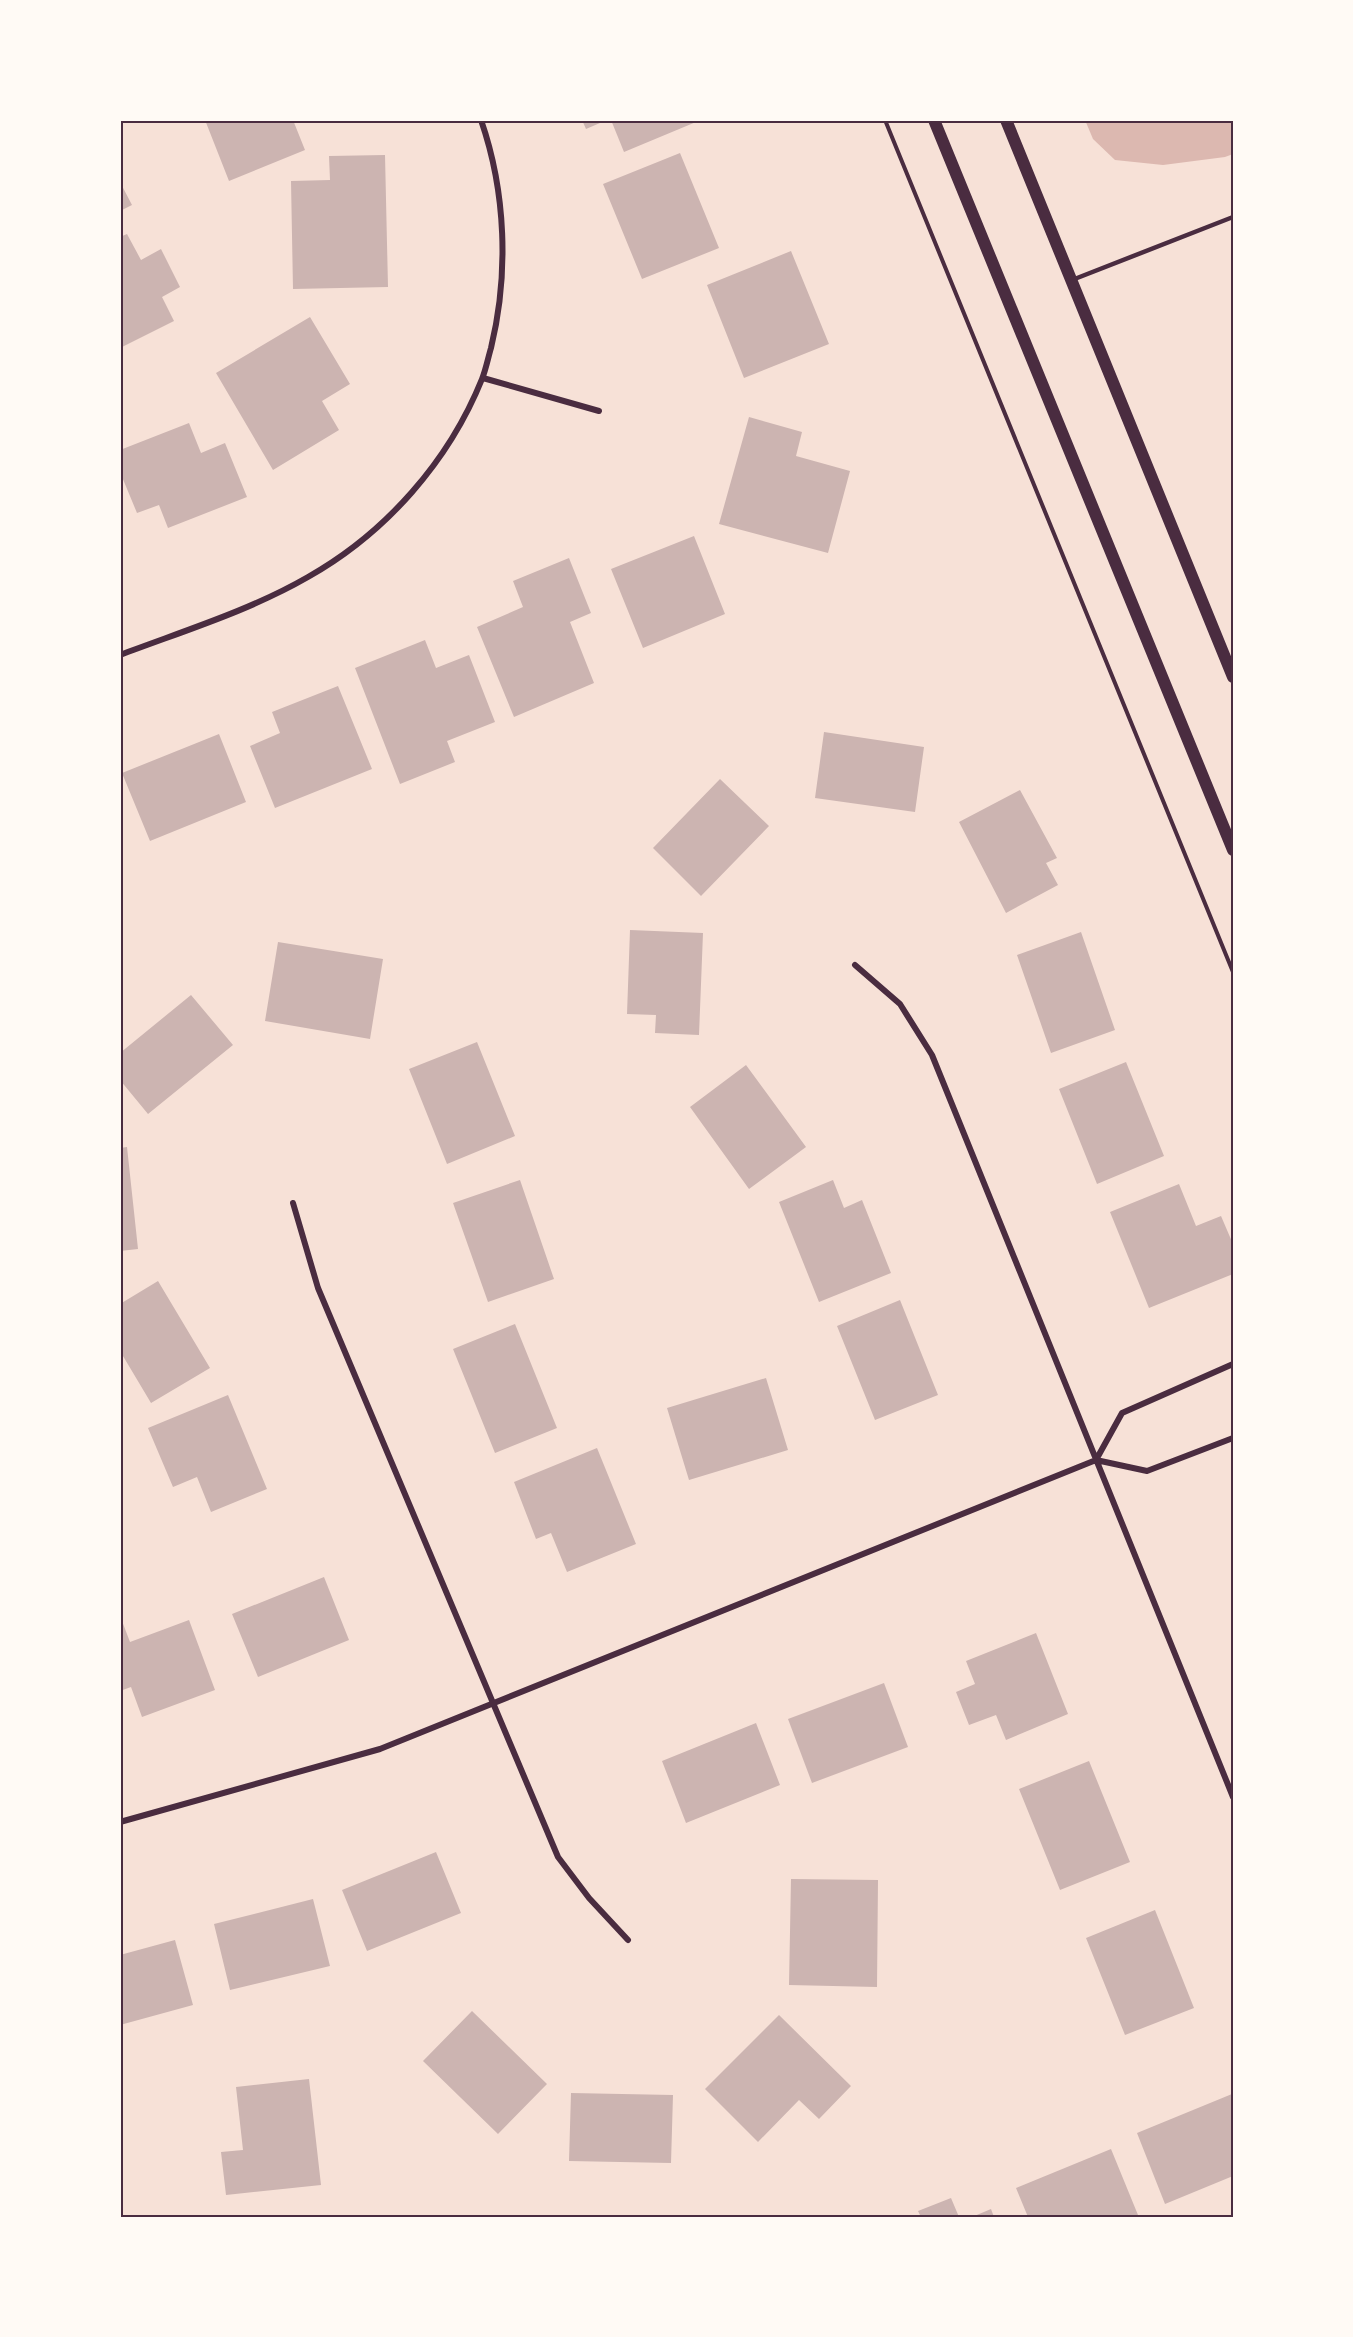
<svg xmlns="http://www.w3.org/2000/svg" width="1353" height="2337" font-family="'Roboto Condensed',sans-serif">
	<rect width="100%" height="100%" fill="#f7e1d7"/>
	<path fill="#dcb8b0" d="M1085,120h148v34l-8,3 -62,8 -48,-5 -22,-21z"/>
	<path fill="#ccb4b1" d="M205,120h88l12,30 -76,31z
		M582,120h25l-21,9z
		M611,120h84l1,2 -72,30z
		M680,153l39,95 -77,31 -39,-95z
		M385,155l3,132 -95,2 -2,-108 39,-1 -1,-24z
		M120,182l12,23 -12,6z
		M127,234l14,26 20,-11 19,38 -18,10 12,24 -54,27v-111z
		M791,251l38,93 -85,34 -37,-93z
		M310,317l40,67 -28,17 17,29 -66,40 -57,-97z
		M749,417l53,15 -6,24 54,15 -22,82 -109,-29z
		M189,423l12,30 24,-10 22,54 -79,31 -9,-23 -22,8 -17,-41v-22z
		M694,536l31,78 -82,34 -32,-79z
		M569,558l22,55 -21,9 24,61 -80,34 -37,-90 46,-20 -10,-26z
		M425,640l11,28 33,-13 26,67 -48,19 8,21 -55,22 -45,-116z
		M338,686l34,83 -97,39 -25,-62 30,-13 -8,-21z
		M824,732l100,15 -9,65 -100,-14z
		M219,734l27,68 -96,39 -28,-68z
		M720,779l49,47 -68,70 -48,-48z
		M1020,790l37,68 -11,5 12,22 -52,28 -47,-91z
		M630,930l73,3 -4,102 -44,-2 1,-18 -29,-1z
		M1081,932l34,98 -64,23 -34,-98z
		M278,942l105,17 -13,80 -105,-18z
		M191,995l42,50 -85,69 -28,-34v-27z
		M477,1042l38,94 -68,28 -38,-95z
		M1126,1062l38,94 -67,28 -38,-95z
		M746,1065l60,82 -57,42 -59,-82z
		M127,1147l11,102 -18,2v-103z
		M520,1180l34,99 -66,23 -35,-99z
		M833,1180l11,28 18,-8 29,73 -72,29 -40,-100z
		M1179,1184l17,42 25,-10 12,28v30l-84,34 -39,-96z
		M158,1281l52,87 -59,35 -31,-52v-47z
		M900,1300l38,95 -63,25 -38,-94z
		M515,1324l42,104 -62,25 -42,-104z
		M766,1378l22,72 -99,30 -22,-72z
		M228,1395l39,94 -56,23 -14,-35 -24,10 -25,-59z
		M597,1448l39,96 -69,28 -16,-39 -15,6 -22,-57z
		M324,1577l25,63 -91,37 -26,-63z
		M189,1620l26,70 -73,27 -11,-30 -11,4v-70h2l8,21z
		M1036,1633l32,81 -62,26 -10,-25 -27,10 -13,-33 19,-8 -9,-23z
		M884,1683l24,64 -96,36 -24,-64z
		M756,1723l24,62 -94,38 -24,-62z
		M1089,1761l41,101 -70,28 -41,-101z
		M436,1852l25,61 -94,38 -25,-61z
		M791,1879l87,1 -1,107 -88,-2z
		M313,1899l17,67 -100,24 -16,-66z
		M1155,1910l39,98 -69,27 -39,-97z
		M175,1940l18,65 -73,20v-70z
		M472,2011l75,73 -49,50 -75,-73z
		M779,2015l72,71 -32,33 -20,-19 -41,42 -53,-53z
		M309,2079l12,106 -95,10 -5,-43 22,-2 -7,-63z
		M571,2093l102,2 -2,68 -102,-2z
		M1232,2094l1,82 -68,28 -28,-71z
		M1111,2149l27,66 -6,2h-104l-12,-29z
		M951,2198l8,19h-38l-3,-6z
		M991,2209l3,8h-22z"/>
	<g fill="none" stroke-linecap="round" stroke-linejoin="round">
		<path stroke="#4a2c40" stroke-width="4" d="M885,120l348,852"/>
		<path stroke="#4a2c40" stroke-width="4.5" d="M1072,280l161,-63"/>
		<path stroke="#4a2c40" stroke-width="6" d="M483,378l116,33
			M120,655c63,-24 129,-44 188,-78 78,-44 141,-116 174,-198 4,-10 6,-21 9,-31 18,-74 15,-156 -10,-228
			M855,965l45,39 32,51 301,742
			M293,1203l25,85 240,569 31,41 39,42
			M1096,1460l26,-47 111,-49
			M120,1822l260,-73 716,-289 51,11 86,-33"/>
		<path stroke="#4a2c40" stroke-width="12" d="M934,120l299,730
			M1006,120l227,557"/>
	</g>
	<rect width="1353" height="2337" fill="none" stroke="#fffaf5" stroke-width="243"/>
	<rect x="122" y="122" width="1110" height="2094" fill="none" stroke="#4a2c40" stroke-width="2"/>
</svg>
